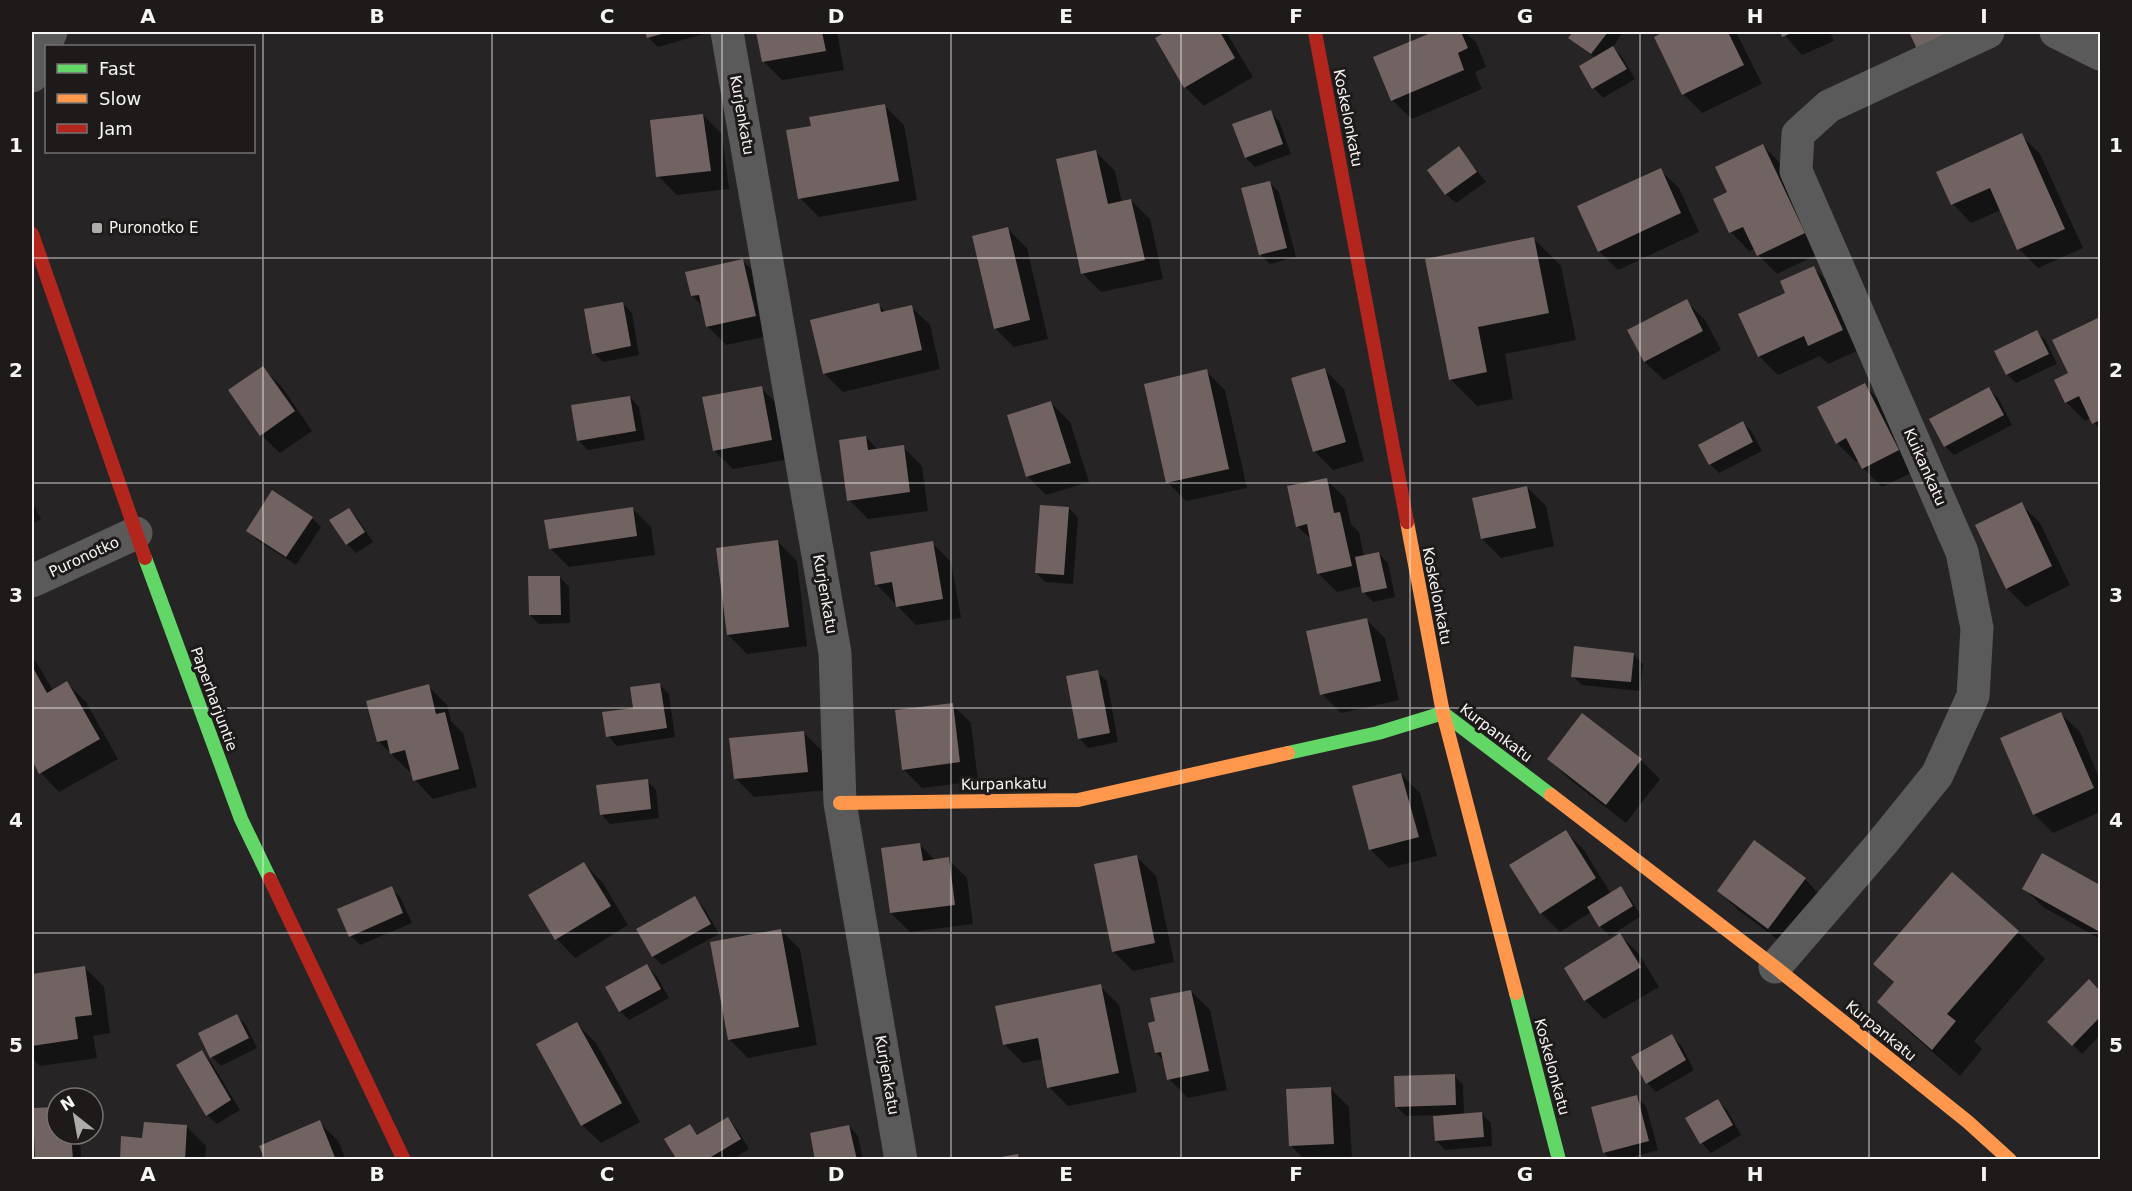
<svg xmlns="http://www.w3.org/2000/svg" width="2132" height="1191" font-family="'DejaVu Sans',sans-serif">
	<rect width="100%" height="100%" fill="#262424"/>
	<path fill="#0007" d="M647,32h56l1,2 -46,13 -10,-10z
		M758,32h79l7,38 -62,10 -19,-19z
		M1169,32h57l27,45 -49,29 -19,-19 -28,-49z
		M1437,32h28l11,10 10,25 -11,5 7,17 -70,30 -19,-18 -18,-43z
		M1575,32h48l-10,15 9,10 13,22 -32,19 -9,-10 -13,-22 14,-8 -25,-20z
		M1667,32h69l26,52 -60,29 -19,-19 -27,-57z
		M1782,32h48l4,9 -32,14z
		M1910,32h47l-37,18z
		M885,106l19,19 13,75 -98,17 -19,-19 12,-71z
		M1270,112l9,9 12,33 -36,13 -9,-9z
		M703,115l19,19 7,55 -52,6 -19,-19z
		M2021,135l19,19 43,94 -45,20 -19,-19 -18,-39 -30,13 -18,-19z
		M1763,146l19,19 41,87 -46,22 -19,-19 -3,-6 -6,2 -18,-19 -16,-33 14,-6z
		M1459,148l27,34 -30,21 -10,-9z
		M1096,152l19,19 7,32 9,-3 19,19 13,60 -62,13 -19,-19z
		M1660,170l19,18 20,44 -81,38 -19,-19z
		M1269,182l10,10 17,65 -26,7 -10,-10z
		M1008,229l19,19 21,91 -34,8 -19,-19z
		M1534,239l27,27 15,74 -71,14 8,45 -36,7 -27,-27 -23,-119z
		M743,261l19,19 12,55 -48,10 -19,-19 -4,-19 -11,-12z
		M1814,268l19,19 28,62 -33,15 -8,-8 -42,19 -19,-19 28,-63z
		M1686,301l19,19 16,30 -57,30 -19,-18z
		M623,304l9,9 7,42 -36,7 -9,-9z
		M878,305l8,7 25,-5 19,18 10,44 -97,23 -19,-19z
		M2100,319v111l-9,-12 -6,3 -19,-19 4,-28 -16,-33z
		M2037,332l9,9 11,23 -41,19 -9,-9z
		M263,368l19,19 30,44 -32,22 -19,-18z
		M1325,370l19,19 20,72 -31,9 -19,-19z
		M1206,371l19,19 22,98 -61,13 -19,-19z
		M1864,385l19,19 34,66 -35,17 -19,-19 -4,-8 -3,2 -19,-19z
		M761,388l19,19 10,52 -57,10 -19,-18z
		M1989,389l9,9 14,27 -58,30 -9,-9z
		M630,397l9,10 6,33 -57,10 -10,-10z
		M1051,403l19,19 19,60 -43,13 -19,-19z
		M1743,423l9,9 10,19 -43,22 -9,-9z
		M866,437l12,13 25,-3 19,19 6,45 -60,8 -19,-19z
		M1326,479l19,19 6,26 8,8 5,25 15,-3 9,9 7,34 -22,5 -9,-10 -2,-6 -25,6 -19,-19 -6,-33 -15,-14z
		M1527,487l19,19 8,40 -53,12 -19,-19z
		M32,502l9,17 -9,5z
		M2021,504l19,19 30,62 -44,22 -19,-19z
		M632,508l19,19 4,28 -86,12 -19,-19z
		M1069,508l9,10 -5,66 -28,-2 -9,-9z
		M349,510l9,9 15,23 -17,11 -9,-9z
		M312,518l9,9 -25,38 -39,-25 -9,-10z
		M778,542l19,19 10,85 -60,8 -19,-19z
		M932,543l19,19 10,56 -45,7 -39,-40z
		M560,577l9,10 1,36 -31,1 -9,-9z
		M1366,619l19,19 14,62 -58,13 -19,-19z
		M1634,655l9,9 -3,27 -58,-6 -9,-9z
		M32,658l5,5 16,28 14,-8 19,19 32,57 -59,33 -18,-19 -9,-16z
		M1097,672l10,9 11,61 -30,6 -9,-10z
		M660,685l9,9 6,43 -58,9 -9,-10z
		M428,686l19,19 4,16 12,12 14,54 -44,12 -18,-19 -3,-8h-2l-32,-31z
		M952,704l19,19 7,58 -56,7 -19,-19z
		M2061,714l19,18 20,48v32l-47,21 -19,-19z
		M804,733l19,19 3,38 -72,7 -19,-19z
		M1549,759l92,1 19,19 -34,44 -58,-45z
		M1401,774l19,19 17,63 -48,12 -19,-19z
		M647,781l9,9 3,28 -49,6 -9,-10z
		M1566,832l18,18 27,44 10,-6 9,10 11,18 -31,20 -10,-10 -9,-14 -31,20 -19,-19z
		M919,844l17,17 12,-2 19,19 6,46 -63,8 -19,-19z
		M2042,855l58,32v52l-57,-32 -19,-19z
		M1137,857l19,19 18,86 -41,9 -19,-19 -18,-86z
		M584,864l19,19 25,42 -53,33 -18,-19z
		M1805,879l18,19 -35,49 -50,-37 -19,-19z
		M391,888l9,9 12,26 -52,22 -9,-9z
		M695,898l9,10 15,26 -57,31 -9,-9z
		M781,930l19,19 17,96 -69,13 -19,-19z
		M2018,932l27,27 -71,82 8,8 -22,27 -54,-47 -27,-27 15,-19 -19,-19z
		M1620,935l19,19 20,33 -55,32 -19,-19 -19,-32z
		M647,966l9,9 13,23 -40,22 -9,-9z
		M85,968l19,19 6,46 -17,3 4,22 -57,8 -8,-8v-83z
		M2089,982l11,11v42l-18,19 -33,-32z
		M1100,986l19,19 18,87 -69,14 -19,-19 -6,-28 -20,4 -19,-19z
		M1191,991l19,19 17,80 -39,8 -19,-19 -4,-18 -9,-8 1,-31z
		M236,1015l10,10 11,23 -36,18 -9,-9z
		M577,1024l19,19 44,79 -39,21 -19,-18z
		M1671,1036l10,9 13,25 -38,22 -9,-9z
		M202,1052l9,10 29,48 -23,14 -10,-9z
		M1454,1075l9,10 1,30 18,-1 9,9 1,23 -47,4 -9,-10 -2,-25 -28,1 -10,-10z
		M1330,1088l19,19 3,53h-47l-14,-14z
		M1637,1097l9,9 12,44 -36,10h-11l-7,-8z
		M1718,1101l9,9 14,25 -30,18 -9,-10 -15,-24z
		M57,1109v25h23l1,26h-44z
		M728,1119l9,10 12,20 -18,11h-53l11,-35 10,11z
		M319,1122l19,19 8,19h-79z
		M849,1126l9,10 5,24h-46z
		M187,1127l19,19 -1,14h-84z"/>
	<path fill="#716362" d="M645,32h24l-22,6z
		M756,32h66l4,19 -64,11z
		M1166,32h54l15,26 -51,30 -29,-50z
		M1433,32h28l7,16 -10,5 6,17 -73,31 -18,-44z
		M1573,32h35l-17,22 -23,-16z
		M1664,32h64l16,33 -62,30 -28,-58z
		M1780,32h14l-12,5z
		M1909,32h44l-35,19z
		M1613,46l14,23 -35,20 -13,-23z
		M885,104l14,77 -101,18 -12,-69 25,-4 -2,-9z
		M1271,110l12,34 -38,14 -13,-34z
		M703,114l8,57 -55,6 -6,-57z
		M2022,133l43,96 -48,21 -27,-62 -39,17 -15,-33z
		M1763,144l42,89 -48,23 -14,-29 -14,6 -16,-34 14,-7 -12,-25z
		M1459,146l18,26 -32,23 -18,-25z
		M1096,150l12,54 23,-5 14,61 -64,14 -25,-115z
		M1661,168l20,45 -83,39 -21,-46z
		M1270,181l17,67 -28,7 -18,-67z
		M1008,227l22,93 -36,9 -22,-93z
		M1534,237l15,76 -71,14 9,45 -38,8 -24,-121z
		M743,259l13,57 -50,11 -7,-32 -8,1 -6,-24z
		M1814,266l29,64 -35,16 -4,-10 -46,21 -20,-43 47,-21 -5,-12z
		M1687,299l16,32 -59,31 -17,-32z
		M623,302l8,44 -39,8 -8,-45z
		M879,303l2,9 31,-7 10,45 -99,24 -13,-54z
		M2100,317v103l-8,4 -13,-28 -14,7 -11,-23 14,-7 -16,-33z
		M2037,330l12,24 -43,21 -12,-24z
		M263,366l32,45 -35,25 -32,-46z
		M1325,368l21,74 -33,10 -22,-74z
		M1207,369l22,100 -63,14 -22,-99z
		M1865,383l34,67 -37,19 -16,-31 -10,6 -19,-37z
		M762,386l10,54 -59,11 -11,-54z
		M1989,387l15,28 -60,32 -15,-28z
		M630,396l6,35 -59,10 -6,-36z
		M1051,401l20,62 -45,14 -19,-62z
		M1743,421l10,21 -44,23 -11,-20z
		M866,436l2,14 36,-5 6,47 -63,9 -8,-61z
		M1327,478l7,35 6,-1 12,54 -35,8 -10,-50 -11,3 -9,-41z
		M1527,486l9,42 -55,11 -9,-41z
		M272,490l41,27 -27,40 -40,-26z
		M2022,502l30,64 -46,23 -31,-64z
		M1040,505l29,2 -5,68 -29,-2z
		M633,507l4,29 -88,13 -5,-29z
		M349,508l16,24 -19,13 -17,-25z
		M778,540l11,87 -62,8 -11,-87z
		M933,541l10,58 -47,8 -4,-25 -17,3 -5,-33z
		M1379,552l8,36 -25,5 -7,-36z
		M528,576h32l1,39h-32z
		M1367,618l14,63 -61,14 -14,-64z
		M1574,646l60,7 -3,29 -60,-5z
		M32,666l15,27 20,-12 33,58 -61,35 -7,-14z
		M1098,670l12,63 -32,6 -12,-63z
		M660,683l7,45 -61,9 -4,-25 31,-4 -3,-21z
		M429,684l7,30 9,-2 14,57 -46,12 -8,-31 -15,4 -3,-14 -10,2 -11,-41z
		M953,703l7,59 -58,8 -7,-60z
		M2061,712l33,76 -61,27 -33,-77z
		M1582,713l60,46 -36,46 -59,-46z
		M804,731l4,41 -74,7 -5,-41z
		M1401,773l18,64 -50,13 -17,-64z
		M648,779l3,30 -51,6 -4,-30z
		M1566,830l30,48 -56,36 -31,-49z
		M1754,840l52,38 -38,51 -51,-38z
		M920,843l3,18 26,-4 6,48 -65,8 -9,-65z
		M2042,853l58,32v47l-78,-43z
		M1137,855l18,88 -43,9 -18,-88z
		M584,862l27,44 -56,34 -27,-45z
		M1952,872l67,59 -72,83 9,7 -24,29 -55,-48 17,-20 -21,-18z
		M392,886l11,27 -54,24 -12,-28z
		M1621,886l12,20 -34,21 -12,-20z
		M695,896l16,28 -59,33 -16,-28z
		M781,929l18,98 -71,13 -18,-98z
		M1620,933l21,34 -57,34 -20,-33z
		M647,964l14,25 -42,23 -14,-25z
		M85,966l7,49 -17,2 3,22 -46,7v-72z
		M2089,979l11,12v26l-28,29 -25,-24z
		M1101,984l18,89 -72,15 -9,-50 -35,7 -8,-39z
		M1191,990l18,81 -42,9 -6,-28 -6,1 -7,-30 7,-2 -5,-23z
		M237,1014l12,24 -39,20 -12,-25z
		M577,1022l45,81 -41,23 -45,-82z
		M1672,1034l14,26 -40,24 -15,-27z
		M202,1050l29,50 -25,16 -30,-51z
		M1455,1074l1,31 -61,2 -1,-31z
		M1331,1087l3,57 -45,2 -3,-57z
		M1637,1095l12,46 -46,12 -12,-46z
		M1718,1099l15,26 -33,19 -15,-26z
		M57,1107v27h14l2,26h-38l-2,-52z
		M1482,1112l2,25 -49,4 -2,-25z
		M728,1117l13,22 -35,21h-29l-13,-21 26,-15 7,11z
		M320,1120l16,40h-71l-6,-14z
		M144,1122l43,3 -2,35h-65l1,-24 21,2z
		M849,1125l8,35h-42l-5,-27z
		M1018,1154l1,6h-23v-2z"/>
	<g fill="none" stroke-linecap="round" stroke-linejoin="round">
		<path stroke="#5b5a5a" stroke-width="33" d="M727,32l108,621 5,150 61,357
			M2056,32l44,22
			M32,76l19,-44
			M32,581l104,-48
			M1775,967l107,-124 55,-68 36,-79 4,-68 -15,-76 -166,-381 2,-37 31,-28 159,-74"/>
		<path stroke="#63d668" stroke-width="14" d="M145,558l96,261 29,60
			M1288,753l90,-20 65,-20 108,82
			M1516,993l43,167"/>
		<path stroke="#ff974d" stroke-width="14" d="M1407,522l36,191 73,280
			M1551,795l224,172 193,155 42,38
			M840,803l238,-3 210,-47"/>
		<path stroke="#b3261e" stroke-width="14" d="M1315,32l92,490
			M32,234l113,324
			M270,879l134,281"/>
	</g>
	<path fill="none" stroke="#f7f4f4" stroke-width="1.5" stroke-opacity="0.55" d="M263,32v1128M492,32v1128M722,32v1128M951,32v1128M1181,32v1128M1410,32v1128M1640,32v1128M1869,32v1128M32,258h2068M32,483h2068M32,708h2068M32,933h2068"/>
	<rect fill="#aeabab" stroke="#1e1a1a" stroke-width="2" x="91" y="222" width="12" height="12" rx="3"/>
	<g text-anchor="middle" stroke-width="6" stroke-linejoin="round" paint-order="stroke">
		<g font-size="15" fill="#f7f4f4" stroke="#1e1a1a">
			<text transform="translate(742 115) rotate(80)" y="5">Kurjenkatu</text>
			<text transform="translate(1348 118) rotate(79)" y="5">Koskelonkatu</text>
			<text transform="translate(1925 467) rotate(66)" y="5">Kuikankatu</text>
			<text transform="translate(84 557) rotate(-25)" y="5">Puronotko</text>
			<text transform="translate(825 594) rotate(80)" y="5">Kurjenkatu</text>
			<text transform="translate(1437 596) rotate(79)" y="5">Koskelonkatu</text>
			<text transform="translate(214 699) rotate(70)" y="5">Paperharjuntie</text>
			<text transform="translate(1496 733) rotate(37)" y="5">Kurpankatu</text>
			<text transform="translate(1004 784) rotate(-1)" y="5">Kurpankatu</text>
			<text transform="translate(1881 1031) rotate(39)" y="5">Kurpankatu</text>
			<text transform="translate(1552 1067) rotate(75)" y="5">Koskelonkatu</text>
			<text transform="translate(887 1075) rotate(80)" y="5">Kurjenkatu</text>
		</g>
		<g font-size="15" fill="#f7f4f4" stroke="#1e1a1a" text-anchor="start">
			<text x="109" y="233">Puronotko E</text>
		</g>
	</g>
	<rect width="2132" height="1191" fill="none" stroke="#1e1a1a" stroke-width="66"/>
	<rect x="45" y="45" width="210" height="108" fill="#1e1a1a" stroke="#757171" stroke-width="1.5"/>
	<rect x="57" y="64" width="30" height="9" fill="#63d668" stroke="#757171" stroke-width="1.5"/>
	<text x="99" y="75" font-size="18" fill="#f7f4f4">Fast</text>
	<rect x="57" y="94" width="30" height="9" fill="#ff974d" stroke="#757171" stroke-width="1.5"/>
	<text x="99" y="105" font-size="18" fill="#f7f4f4">Slow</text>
	<rect x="57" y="124" width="30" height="9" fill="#b3261e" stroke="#757171" stroke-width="1.5"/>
	<text x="99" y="135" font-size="18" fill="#f7f4f4">Jam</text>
	<g transform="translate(75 1116) rotate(329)"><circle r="28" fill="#1e1a1a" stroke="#757171" stroke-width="1.5"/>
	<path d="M0-4.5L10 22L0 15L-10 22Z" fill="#aeabab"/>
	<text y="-9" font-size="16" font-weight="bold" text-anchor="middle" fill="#f7f4f4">N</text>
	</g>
	<rect x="33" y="33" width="2066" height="1125" fill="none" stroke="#f7f4f4" stroke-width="2"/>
	<g font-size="20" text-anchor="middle" font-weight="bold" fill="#f7f4f4">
		<text x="148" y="23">A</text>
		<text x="377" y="23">B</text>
		<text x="607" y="23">C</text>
		<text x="836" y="23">D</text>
		<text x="1066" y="23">E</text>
		<text x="1296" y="23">F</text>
		<text x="1525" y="23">G</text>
		<text x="1755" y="23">H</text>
		<text x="1984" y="23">I</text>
		<text x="16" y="152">1</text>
		<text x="2116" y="152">1</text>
		<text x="16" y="377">2</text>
		<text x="2116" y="377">2</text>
		<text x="16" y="602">3</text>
		<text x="2116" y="602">3</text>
		<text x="16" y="827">4</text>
		<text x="2116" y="827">4</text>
		<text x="16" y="1052">5</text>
		<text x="2116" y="1052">5</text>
		<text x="148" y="1181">A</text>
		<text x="377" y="1181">B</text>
		<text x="607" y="1181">C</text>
		<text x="836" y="1181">D</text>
		<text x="1066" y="1181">E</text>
		<text x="1296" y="1181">F</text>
		<text x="1525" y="1181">G</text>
		<text x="1755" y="1181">H</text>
		<text x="1984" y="1181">I</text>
	</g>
</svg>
